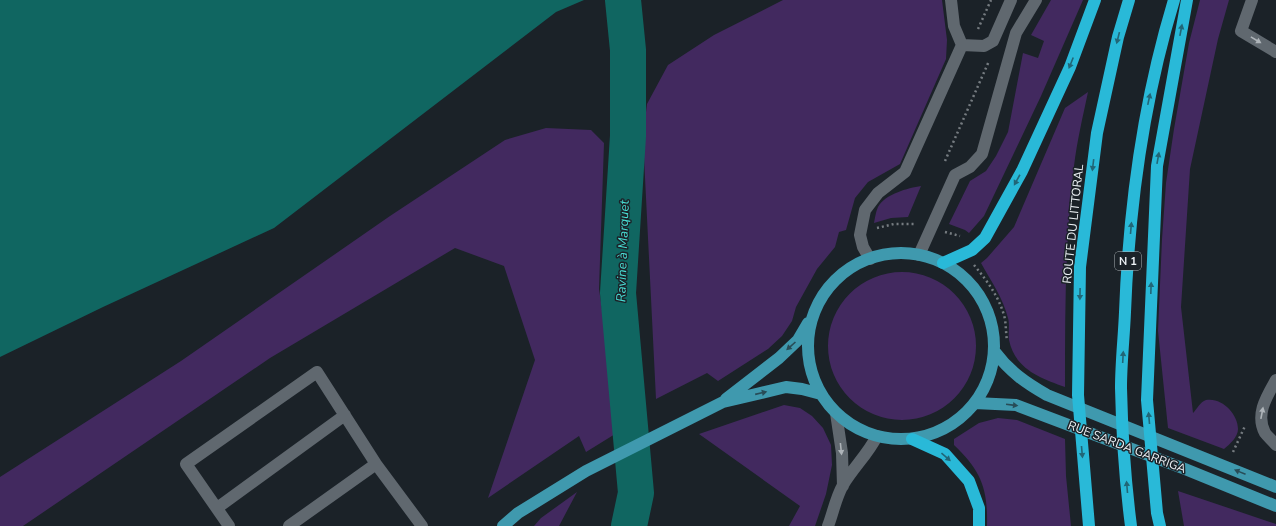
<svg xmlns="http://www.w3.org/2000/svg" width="1276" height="526" font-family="'Nunito Sans',sans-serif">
	<rect width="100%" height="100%" fill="#1b2228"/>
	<path fill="#42295f" d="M783,0h159l5,40 -1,19 -46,105 -32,18 -13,16 -9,32 -7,2 -4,15 -18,22 -21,38 -4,14 -10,15 -14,13 -50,32 -11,-8 -51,26 -13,-262 4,-33 21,-39 46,-30z
		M1051,0h32l-42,96 -57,120 -15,17 -4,-3 -16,-6 21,-43 16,-10 10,-15 12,-24 15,-79 15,5 6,-17 -13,-6z
		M1200,0h29l-11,39 -28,130 -9,138 12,106c4,-4 7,-11 13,-13 16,-3 32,14 32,29 0,8 -8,15 -14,20l-56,-21 -10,-97 4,-92 4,-56 8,-54 15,-86z
		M1088,92c-5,24 -11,49 -14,74 -9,73 -9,148 -9,221 -25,-9 -50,-18 -56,-47 -1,-7 1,-15 -1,-22 -5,-20 -17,-37 -27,-55l6,-5 27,-31 51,-119z
		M546,128l45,2 13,13 -5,146 21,142 -34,21 -7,-16 -91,62 47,-138 -31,-94 -49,-18 -185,110 -247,168h-23v-49l181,-116 209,-145 115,-76z
		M921,186l-13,31 -17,1 -17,5c1,-5 2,-12 4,-16 7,-13 30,-19 43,-21z
		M828 346a74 74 0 1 1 148 0a74 74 0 1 1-148 0Z
		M784,405l16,3 12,8 11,12 8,17 1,20 -6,29 -11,32h-26l11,-20 -101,-72z
		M998,418l19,2 48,19 1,37 5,50h-84c1,-38 -6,-55 -33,-81v-6l25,-16z
		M1178,491l98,33v2h-92z
		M577,492l-18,34h-25l7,-8z"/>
	<path fill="#106661" d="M0,0h584l-28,12 -282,216 -171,79 -103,50z"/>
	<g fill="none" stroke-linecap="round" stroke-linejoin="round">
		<path stroke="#106661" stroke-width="36" d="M623,0l5,50v86l-10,157 18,200 -7,33"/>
		<path stroke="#767c81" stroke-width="2.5" stroke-dasharray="2 3" stroke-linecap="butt" d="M978,29l13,-29
			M945,161l44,-100
			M877,228l17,-4h21
			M945,232l15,4
			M974,265c14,17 26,33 31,54 1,8 1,15 2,22
			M1233,452l12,-26"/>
		<path stroke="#60686f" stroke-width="12" d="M1252,0l-11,31 35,21
			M962,45l22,1 9,-5 18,-41
			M919,255l36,-80 15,-8 12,-13 34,-121 20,-33
			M870,259l-7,-12 -3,-12 5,-25 13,-17 27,-21 57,-127 -8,-19 -3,-26
			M1276,380c-9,16 -21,34 -11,53 3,4 8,8 11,12
			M836,413l6,40 1,33
			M217,508l128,-93
			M229,526l-43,-62 131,-92 59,92 46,62
			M289,526l87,-62
			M828,526c5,-13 8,-29 15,-41 10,-17 25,-31 34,-49"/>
		<path stroke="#3f99ae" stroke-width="12" d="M808 346a93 93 0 1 1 186 0a93 93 0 1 1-186 0Z
			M995,352c15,20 31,31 52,43l229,92
			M726,399l53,-41 19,-18 10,-17
			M975,403l41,2 169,64 91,37
			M503,526l15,-13 68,-42 137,-69 63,-15 16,2 19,5"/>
		<path stroke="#29b9d8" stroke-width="12" d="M943,263l29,-13 13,-12 37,-67 48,-104 25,-67
			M912,439l33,15 24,27 10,27v18
			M1089,526l-11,-131 2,-128 17,-134 21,-96 11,-37
			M1131,526c-6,-46 -9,-92 -10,-138 0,-26 3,-51 4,-76 4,-106 18,-210 49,-312
			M1160,526l-3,-13 -10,-113 10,-234 30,-166"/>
	</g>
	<defs><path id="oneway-solid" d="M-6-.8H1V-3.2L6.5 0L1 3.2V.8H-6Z"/></defs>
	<g fill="#216677">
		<use href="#oneway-solid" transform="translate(1181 30) rotate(-79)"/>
		<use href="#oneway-solid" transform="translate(1118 38) rotate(104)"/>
		<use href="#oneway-solid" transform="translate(1071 63) rotate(112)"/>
		<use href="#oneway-solid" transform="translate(1149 99) rotate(-78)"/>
		<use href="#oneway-solid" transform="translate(1158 158) rotate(-80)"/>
		<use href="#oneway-solid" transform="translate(1093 165) rotate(97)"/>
		<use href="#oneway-solid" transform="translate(1017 180) rotate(119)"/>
		<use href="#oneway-solid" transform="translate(1131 228) rotate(-85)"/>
		<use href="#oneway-solid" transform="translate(1151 288) rotate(-88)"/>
		<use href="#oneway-solid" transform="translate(1080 294) rotate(91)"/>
		<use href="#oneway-solid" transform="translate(1123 357) rotate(-87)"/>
		<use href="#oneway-solid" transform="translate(1149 418) rotate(-95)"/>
		<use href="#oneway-solid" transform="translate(1082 452) rotate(85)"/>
		<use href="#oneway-solid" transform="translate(946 457) rotate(41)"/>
		<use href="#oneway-solid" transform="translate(1127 487) rotate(-95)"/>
	</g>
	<g fill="#aeb4b9">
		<use href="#oneway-solid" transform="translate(1256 40) rotate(31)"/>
		<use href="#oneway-solid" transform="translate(1262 413) rotate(-79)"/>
		<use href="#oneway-solid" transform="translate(841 449) rotate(84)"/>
	</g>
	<g fill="#284c57">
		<use href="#oneway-solid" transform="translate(791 346) rotate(138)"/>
		<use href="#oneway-solid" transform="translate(761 393) rotate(-13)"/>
		<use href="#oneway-solid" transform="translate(1012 405) rotate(7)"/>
		<use href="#oneway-solid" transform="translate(1240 472) rotate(-158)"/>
	</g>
	<g text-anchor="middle" stroke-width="3" stroke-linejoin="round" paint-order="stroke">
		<rect fill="#1b2228" stroke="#aeb4b8" stroke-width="1" x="1115" y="252" width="26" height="18" rx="3"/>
		<g font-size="11" font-weight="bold" fill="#edf2f6">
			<text x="1128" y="265">N 1</text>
		</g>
		<g font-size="12" fill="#edf2f6" stroke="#1b2228">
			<text transform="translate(1073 224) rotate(-84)" y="4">ROUTE DU LITTORAL</text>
			<text transform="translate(1127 447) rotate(21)" y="4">RUE SARDA GARRIGA</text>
		</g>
		<g font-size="13" font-style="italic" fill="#49dfd5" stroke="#1b2228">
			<text transform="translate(622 251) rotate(-88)" y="5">Ravine à Marquet</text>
		</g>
	</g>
</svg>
